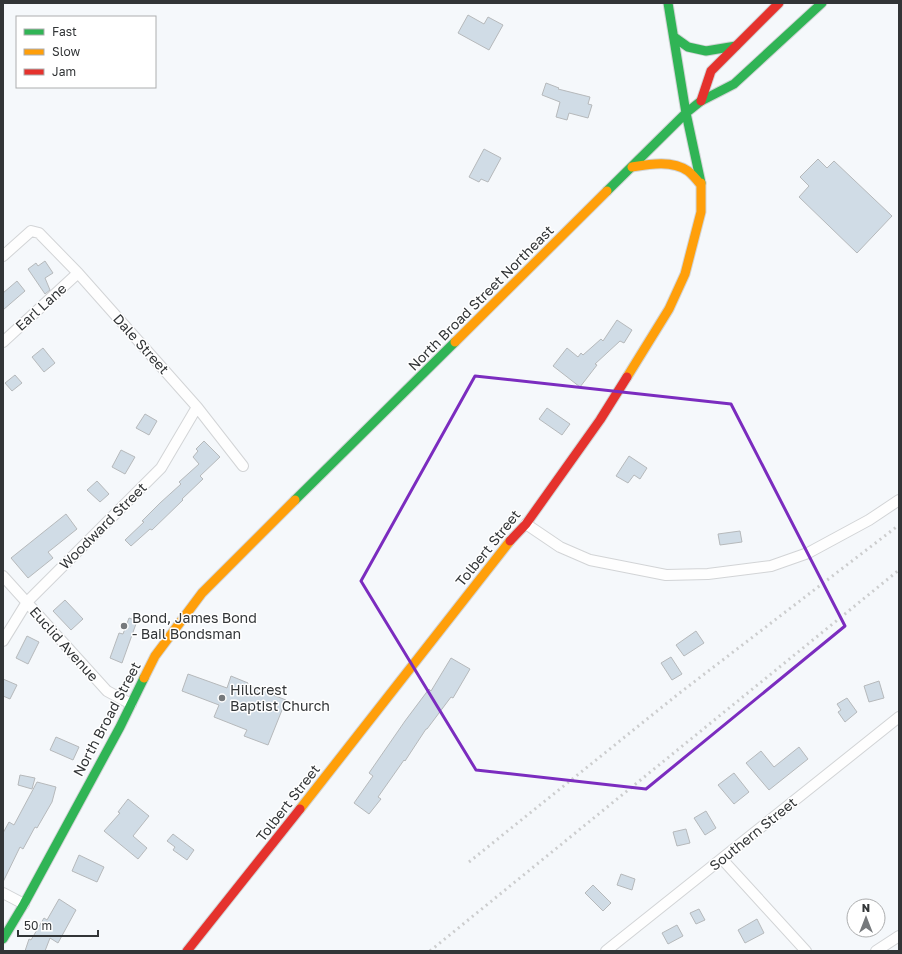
<svg xmlns="http://www.w3.org/2000/svg" width="902" height="954" font-family="'Golos Text',sans-serif">
	<rect width="100%" height="100%" fill="#f5f8fb"/>
	<path fill="#d0dce6" stroke="#b6b9bb" d="M468,15l16,9 4,-7 15,8 -14,25 -31,-17z
		M546,83l13,5 -1,1 32,8 -2,7 4,1 -4,13 -19,-5 -2,7 -11,-3 4,-15 -18,-7z
		M484,149l17,9 -13,24 -7,-3 -2,3 -10,-5z
		M818,159l9,9 7,-7 58,55 -35,37 -58,-56 10,-11 -9,-9z
		M45,261l8,12 -8,5 5,12 -5,4 -17,-25 8,-6 2,3z
		M17,281l8,10 -22,19v-17z
		M617,320l15,10 -8,13 -4,-2 -25,23 2,1 -17,22 -27,-21 14,-18 11,9 3,-4 2,2 18,-16 2,2z
		M43,348l12,15 -11,9 -12,-15z
		M15,375l7,8 -10,8 -7,-8z
		M547,408l23,16 -8,11 -23,-16z
		M145,414l12,7 -8,14 -13,-7z
		M204,441l16,16 -20,19 3,3 -21,20 1,1 -31,30 -2,-1 -19,17 -6,-6 19,-18 -2,-1 18,-18 21,-19 -2,-2 20,-18 -6,-7 5,-6 -2,-2z
		M121,450l14,7 -10,17 -13,-7z
		M629,456l18,12 -7,11 -6,-4 -6,8 -12,-7z
		M97,481l12,13 -9,8 -13,-12z
		M66,514l11,15 -25,20 -4,3 5,6 -25,20 -17,-20z
		M740,531l2,11 -22,3 -2,-11z
		M65,600l18,19 -12,11 -18,-19z
		M129,618l8,3 -15,42 -12,-5 9,-25 4,1z
		M696,631l8,12 -20,13 -8,-11z
		M27,636l12,6 -11,22 -12,-6z
		M671,657l11,17 -10,6 -11,-17z
		M451,658l19,11 -17,29 -2,-1 -24,32h-1l-21,32 -1,-1 -26,37 3,2 -12,15 -15,-11 19,-27 -4,-3 36,-52 24,-32 2,2z
		M188,674l39,14 4,-12 17,7 -1,2 39,15 -18,45 -24,-9 3,-6 -33,-13 5,-12 -37,-14z
		M3,679l14,6 -7,14 -7,-3z
		M879,681l5,17 -15,4 -5,-16z
		M847,698l10,14 -12,10 -7,-10 3,-2 -4,-6z
		M56,737l23,10 -6,13 -23,-10z
		M799,747l9,12 -39,31 -23,-27 15,-12 13,16z
		M734,773l15,19 -15,12 -16,-19z
		M20,775l15,3 -3,11 -14,-4z
		M37,782l19,5 -4,15 -15,26 -2,-1 -12,22 -3,-2 -17,35v-49l6,-11 5,3z
		M128,799l21,17 -16,20 14,12 -9,11 -34,-28 16,-18 -2,-1z
		M706,811l10,17 -11,7 -11,-17z
		M686,829l4,14 -13,3 -4,-14z
		M173,834l21,16 -7,10 -14,-10 2,-3 -8,-6z
		M79,855l25,12 -7,15 -25,-11z
		M621,874l14,5 -3,11 -15,-5z
		M593,885l18,18 -8,8 -18,-18z
		M59,899l17,11 -18,33 -8,-5 -5,13h-20l4,-12 2,1 13,-22 3,2z
		M699,909l6,11 -9,4 -6,-11z
		M757,919l7,14 -19,10 -7,-13z
		M677,925l6,11 -15,8 -6,-11z"/>
	<g fill="none" stroke-linecap="round" stroke-linejoin="round">
		<defs>
			<path id="street" d="M3,256l28,-25 8,2 39,40 119,134 46,59
				M3,342l75,-69
				M526,524l34,23 30,13 76,15 42,-1 63,-8 37,-13 61,-33 30,-20
				M3,576l104,115 24,13
				M3,641l24,-39 134,-134 36,-61
				M722,859l84,92
				M3,893l21,11
				M606,951l293,-234
				M876,951l23,-15"/>
			<path id="fast" d="M668,3l18,110 15,70
				M674,37l14,10 18,4 30,-5
				M607,191l79,-78 15,-12 33,-17 88,-81
				M295,500l160,-158
				M3,939l21,-35 96,-177 24,-49"/>
			<path id="slow" d="M632,167c18,-3 40,-7 56,4 5,4 9,9 13,14
				M455,342l152,-151
				M627,377l42,-68 16,-35 16,-62v-29
				M144,678l11,-22 47,-63 93,-93
				M300,809l210,-268"/>
			<path id="jam" d="M701,101l10,-30 68,-68
				M510,541l16,-17 74,-104 27,-43
				M187,951l113,-142"/>
		</defs>
		<use href="#street" stroke="#d2d4d6" stroke-width="12"/>
		<use href="#fast" stroke="#d2d4d6" stroke-width="11"/>
		<use href="#slow" stroke="#d2d4d6" stroke-width="11"/>
		<use href="#jam" stroke="#d2d4d6" stroke-width="11"/>
		<use href="#street" stroke="#fefefe" stroke-width="10"/>
		<use href="#fast" stroke="#30b455" stroke-width="9"/>
		<use href="#slow" stroke="#ff9f0a" stroke-width="9"/>
		<use href="#jam" stroke="#e5322d" stroke-width="9"/>
		<path stroke="#cccdce" stroke-width="3" stroke-dasharray="2 4" stroke-linecap="butt" d="M469,862l208,-167 222,-170
			M430,951l469,-381"/>
	</g>
	<path fill="none" stroke="#7b2cbf" stroke-width="3" stroke-linejoin="round" d="M475,376l256,28 114,222 -199,163 -170,-19 -115,-189z"/>
	<g fill="#76797c" stroke="#fff" stroke-width="1.5">
		<circle cx="124" cy="626" r="4"/>
		<circle cx="222" cy="698" r="4"/>
	</g>
	<g text-anchor="middle" stroke-width="3" stroke-linejoin="round" paint-order="stroke">
		<g font-size="14" fill="#323537" stroke="#fff">
			<text transform="translate(481 298) rotate(-45)" y="5">North Broad Street Northeast</text>
			<text transform="translate(41 307) rotate(-42)" y="5">Earl Lane</text>
			<text transform="translate(141 344) rotate(48)" y="5">Dale Street</text>
			<text transform="translate(103 526) rotate(-45)" y="5">Woodward Street</text>
			<text transform="translate(488 548) rotate(-51)" y="5">Tolbert Street</text>
			<text transform="translate(64 644) rotate(48)" y="5">Euclid Avenue</text>
			<text transform="translate(107 719) rotate(-62)" y="5">North Broad Street</text>
			<text transform="translate(288 803) rotate(-52)" y="5">Tolbert Street</text>
			<text transform="translate(753 834) rotate(-39)" y="5">Southern Street</text>
		</g>
		<g font-size="14" fill="#323537" stroke="#fff" text-anchor="start">
			<text x="132" y="623">Bond, James Bond<tspan x="132" dy="16">- Bail Bondsman</tspan></text>
			<text x="230" y="695">Hillcrest<tspan x="230" dy="16">Baptist Church</tspan></text>
		</g>
	</g>
	<rect width="902" height="954" fill="none" stroke="#323537" stroke-width="8"/>
	<rect x="16" y="16" width="140" height="72" fill="#ffffff" stroke="#adaeaf"/>
	<rect x="24" y="29" width="20" height="6" fill="#30b455" stroke="#adaeaf"/>
	<text x="52" y="36" font-size="12" fill="#323537">Fast</text>
	<rect x="24" y="49" width="20" height="6" fill="#ff9f0a" stroke="#adaeaf"/>
	<text x="52" y="56" font-size="12" fill="#323537">Slow</text>
	<rect x="24" y="69" width="20" height="6" fill="#e5322d" stroke="#adaeaf"/>
	<text x="52" y="76" font-size="12" fill="#323537">Jam</text>
	<g transform="translate(866 918)"><circle r="19" fill="#ffffff" stroke="#adaeaf"/>
	<path d="M0-3L7 15L0 10L-7 15Z" fill="#76797c"/>
	<text y="-6" font-size="11" font-weight="bold" text-anchor="middle" fill="#323537">N</text>
	</g>
	<path d="M18 930v6h80v-6" fill="none" stroke="#323537" stroke-width="2"/>
	<text x="24" y="930" font-size="12" fill="#323537" stroke="#ffffff" stroke-width="3" paint-order="stroke">50 m</text>
</svg>
